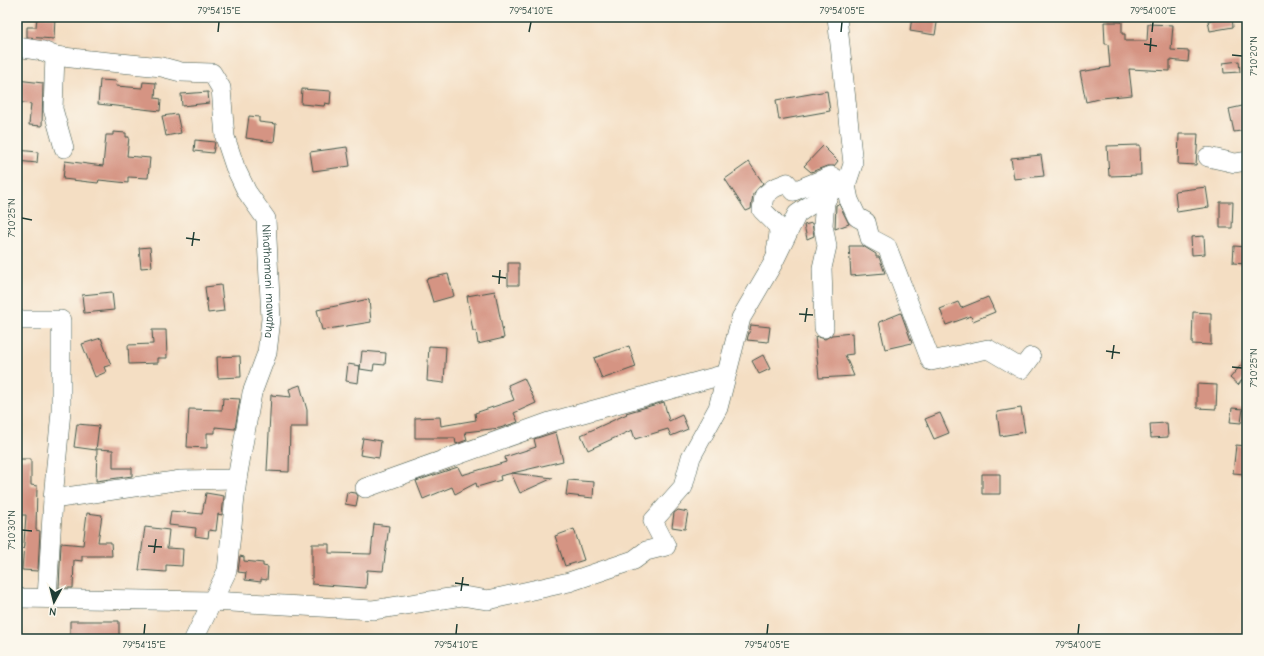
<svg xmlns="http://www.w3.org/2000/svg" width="1264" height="656" font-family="'Comic Neue',sans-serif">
	<rect width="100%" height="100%" fill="#fbf7ec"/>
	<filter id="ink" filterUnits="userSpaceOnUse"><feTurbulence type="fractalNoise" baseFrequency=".025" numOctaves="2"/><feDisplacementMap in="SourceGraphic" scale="8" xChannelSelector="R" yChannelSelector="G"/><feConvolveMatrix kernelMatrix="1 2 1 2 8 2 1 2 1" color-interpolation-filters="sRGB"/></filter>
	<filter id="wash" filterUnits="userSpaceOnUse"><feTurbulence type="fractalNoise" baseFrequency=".012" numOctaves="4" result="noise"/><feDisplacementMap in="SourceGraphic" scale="16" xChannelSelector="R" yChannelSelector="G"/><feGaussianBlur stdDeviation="0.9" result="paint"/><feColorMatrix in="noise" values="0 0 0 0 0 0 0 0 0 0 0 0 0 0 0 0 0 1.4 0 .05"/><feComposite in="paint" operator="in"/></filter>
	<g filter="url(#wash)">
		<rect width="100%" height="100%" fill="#f4dec3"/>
		<g id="blocks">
			<path fill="#d59483" d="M37,17h18l-1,22 -27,-2v-10h9z
				M912,17h26l-3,18 -25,-4z
				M1221,17h11l1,10 -23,4 -2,-10z
				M1104,22h18v12h3v7h22l1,-17 25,1 -2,25 18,1 -1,11 -18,-2v11l-41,-2 3,26 -30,3 -16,4 -6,-30 30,-5 -2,-23h-3z
				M1239,61l1,11 -16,1 -1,-10z
				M17,80l26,3 -1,43 -13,-1 2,-21 -14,-2z
				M100,80l17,1 -1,5 26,2 1,-6 13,1 -1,15 6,1 -1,12 -62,-7z
				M302,89l29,2 -1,13 -5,-1 -1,3 -23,-2z
				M827,91l3,20 -51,9 -3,-20z
				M208,92l1,11 -27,3 -1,-12z
				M1247,105v25l-13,2 -5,-23z
				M177,114l4,19 -15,3 -4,-20z
				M249,116l10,1v5l17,2 -2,18 -28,-4z
				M113,132l13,1v4h3l-2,19 23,2 -2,20 -20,-1v6l-29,-3 -1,3 -35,-4 2,-18 38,5 3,-31h7z
				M1179,134h19l-2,31 -18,-1z
				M195,140l20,2 -2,11 -19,-2z
				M1140,145l1,30 -32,1 -2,-30z
				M823,146l15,15 -4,5h-7l-16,6 -7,-6z
				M347,147l3,19 -37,5 -3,-19z
				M17,150l21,2 -1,11 -20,-2z
				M1041,155l3,21 -30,3 -3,-21z
				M749,162l14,21 -10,11 -2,15 -5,2 -21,-32z
				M1206,187l3,20 -32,5 -2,-21z
				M1220,202h13l-1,26h-12z
				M839,204l10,20 -14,5 1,-24z
				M812,223l2,13 -7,3 -3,-14z
				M1204,236l1,18 -13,1 -1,-18z
				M849,246h14l13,8v3h3l6,16 -34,3z
				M1234,246l13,1 -1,17 -13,-1z
				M150,247l2,20 -11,1 -2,-20z
				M508,263h11v22h-11z
				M448,274l6,22 -21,6 -7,-23z
				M221,285l3,26 -16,2 -3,-26z
				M495,291l9,47 -26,6 -2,-13h-3l-6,-35z
				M112,292l2,18 -30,3 -2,-18z
				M988,297l7,15 -22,9 -2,-5 -25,9 -6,-16 18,-7 3,6z
				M369,299l2,23 -49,8 -5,-20z
				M1193,312l18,1v32l-19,-1z
				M901,313l11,30 -27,6 -6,-27z
				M751,325l19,2 -2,15 -21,-2z
				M152,330h14l1,28h-9v5l-29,1 -1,-19 25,-1z
				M852,333l1,21 -8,1 9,21 -35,2 -4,-42 10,3 7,-4z
				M101,338l10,27 -7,2 2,5 -11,5 -13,-33z
				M429,346l17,1 -2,36 -17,-2z
				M629,346l7,21 -34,12 -8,-21z
				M362,351l24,2 -1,12 -11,-1 -1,7 -13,-2z
				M763,355l7,14 -11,5 -7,-13z
				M240,356l1,21 -23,1 -1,-21z
				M348,364l12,2 -2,17 -12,-2z
				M1241,365l6,5v4l-9,11 -8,-7z
				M524,378l12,25 -22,10 4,9 -18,6 -35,4 2,8 -11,4 -1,-6h-40v-20l25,-1 1,9 35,-6 -1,-7 39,-13 -6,-15z
				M1197,384l20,1 -1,24 -19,-1z
				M300,385l7,25v17h-17l-1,45 -22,-1 4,-76 20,2 -2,-8z
				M223,398l17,1 -5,30 -20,-2v6h-8v15l-20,-1 2,-38 33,1z
				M664,402l5,19 13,-6 6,14 -17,7 -3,-7 -33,10 -3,-9 -44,20 -7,-15 46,-21 -1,-1z
				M1021,408l4,24 -25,4 -3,-24z
				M1232,408l11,1 -2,14 -11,-1z
				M940,413l9,20 -15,6 -9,-20z
				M1167,423l1,14 -17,1 -1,-14z
				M77,424l22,2 -3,24 -22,-3z
				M556,432l7,29 -63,15 1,4 -24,7 -1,-4 -21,11 -3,-7 -29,12 -7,-18 42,-14 4,8 44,-13 -1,-5 31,-10 -2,-8z
				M363,438l18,3 -2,17 -19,-3z
				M1236,445l11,1 -2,28 -12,-1z
				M97,449l16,1v18h19v8l-36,5z
				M17,459h14v26l6,1 -1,44 4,1 -2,40 -16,-1 4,-55h-6v-11h-3z
				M511,473l42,5 -33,15z
				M982,474h18v20h-18z
				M568,480l26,2 -1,16 -27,-3z
				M347,492l9,1 2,3 -2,10 -11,-2z
				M206,493l18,3 -2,19 -4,-1 -2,17 -7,-1 -1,8 -13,-2 1,-8 -27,-3 2,-14 31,3z
				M678,510l10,2 -3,17 -13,-2 2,-14z
				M87,513l15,2 -4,27h13l1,14h-30v5l-8,-1 -1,28h-14l2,-45 22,2z
				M374,524l15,2 -6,45 -16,-1 -1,18 -54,-4v-40h17v9l42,1z
				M145,527l24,3 -2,18 16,1 -1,17 -16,-1v7l-27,-2z
				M574,529l10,31 -19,6 -10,-30z
				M240,556l4,1v4l19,2v3l5,1 -1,13 -6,-1v3l-16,-2 1,-7 -8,-1z
				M70,621h49v18h-49z"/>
		</g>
	</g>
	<g filter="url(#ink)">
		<use href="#blocks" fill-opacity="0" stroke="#3f5549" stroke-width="1"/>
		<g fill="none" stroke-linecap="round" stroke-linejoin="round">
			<defs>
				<g id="minor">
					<path d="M837,17l16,147 -7,21 3,15 8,17 9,5 4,16 17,9 44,114 57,-12 34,20 9,-12"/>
					<path id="s1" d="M17,47l26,4 12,5 34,4 73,7 19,5 31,1 9,15 4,49 10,30 12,25 19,27 5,100 -4,34 -15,40 -15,86 -10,92 -33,68"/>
					<path d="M55,56l-2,53 11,39"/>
					<path d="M1208,157l27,6 12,-2"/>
					<path d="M776,250c6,-25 3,-23 -14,-40l2,-14 10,-8 13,-5 7,8 37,-15 15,9 -15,6 -6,11 -2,23 4,21 -5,22 2,60"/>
					<path d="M17,320h44v91l-8,88 -6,99"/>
					<path d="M365,488l185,-66 176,-48"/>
					<path d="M53,499l128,-19 56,-1"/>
					<path d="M17,598l196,3 160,9 89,-14 26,4 81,-18 65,-22 12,-9 20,-5 -13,-25 30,-34 8,-30 27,-49 23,-90 31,-53 25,-51 34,-23"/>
				</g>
			</defs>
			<use href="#minor" stroke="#3f5549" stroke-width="20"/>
			<use href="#minor" stroke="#fff" stroke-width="19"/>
		</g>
	</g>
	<path fill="none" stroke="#1f3d34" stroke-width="1.5" d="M218,32l1,-10M529,32l2,-10M841,32l1,-10M1152,32l1,-10M1144,44l13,2M1150,52l1,-14M1232,55l10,1M22,218l10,2M186,238l14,2M192,246l2,-14M492,276l14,2M499,284l1,-14M799,314l14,1M805,322l2,-14M1106,351l14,2M1112,359l2,-14M1232,367l10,1M22,530l10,1M148,546l14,1M154,553l2,-14M455,583l14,2M461,591l2,-14M144,634l1,-10M456,634l1,-10M767,634l1,-10M1078,634l1,-10"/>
	<g text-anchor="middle" stroke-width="4" stroke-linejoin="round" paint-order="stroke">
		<g font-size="12" fill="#1f3d34" stroke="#fbf7ec">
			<text dy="4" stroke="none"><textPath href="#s1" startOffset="419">Nihathamani mawatha</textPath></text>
		</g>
	</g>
	<rect width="1264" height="656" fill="none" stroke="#fbf7ec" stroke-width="44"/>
	<g transform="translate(54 602) rotate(187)" stroke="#fbf7ec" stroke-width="3" paint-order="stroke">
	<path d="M0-3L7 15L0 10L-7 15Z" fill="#1f3d34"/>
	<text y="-6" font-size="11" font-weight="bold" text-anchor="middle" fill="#1f3d34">N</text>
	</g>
	<rect x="22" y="22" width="1220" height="612" fill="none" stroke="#1f3d34" stroke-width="1.5"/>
	<g font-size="10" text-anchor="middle" fill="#1f3d34">
		<text x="219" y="14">79°54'15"E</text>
		<text x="531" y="14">79°54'10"E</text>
		<text x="842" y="14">79°54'05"E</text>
		<text x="1153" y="14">79°54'00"E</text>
		<text transform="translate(1253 56) rotate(-90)" y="4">7°10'20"N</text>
		<text transform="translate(11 218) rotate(-90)" y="4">7°10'25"N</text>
		<text transform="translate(1253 368) rotate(-90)" y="4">7°10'25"N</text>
		<text transform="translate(11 530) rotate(-90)" y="4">7°10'30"N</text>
		<text x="144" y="648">79°54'15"E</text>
		<text x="456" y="648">79°54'10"E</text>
		<text x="767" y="648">79°54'05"E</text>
		<text x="1078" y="648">79°54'00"E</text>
	</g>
</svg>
